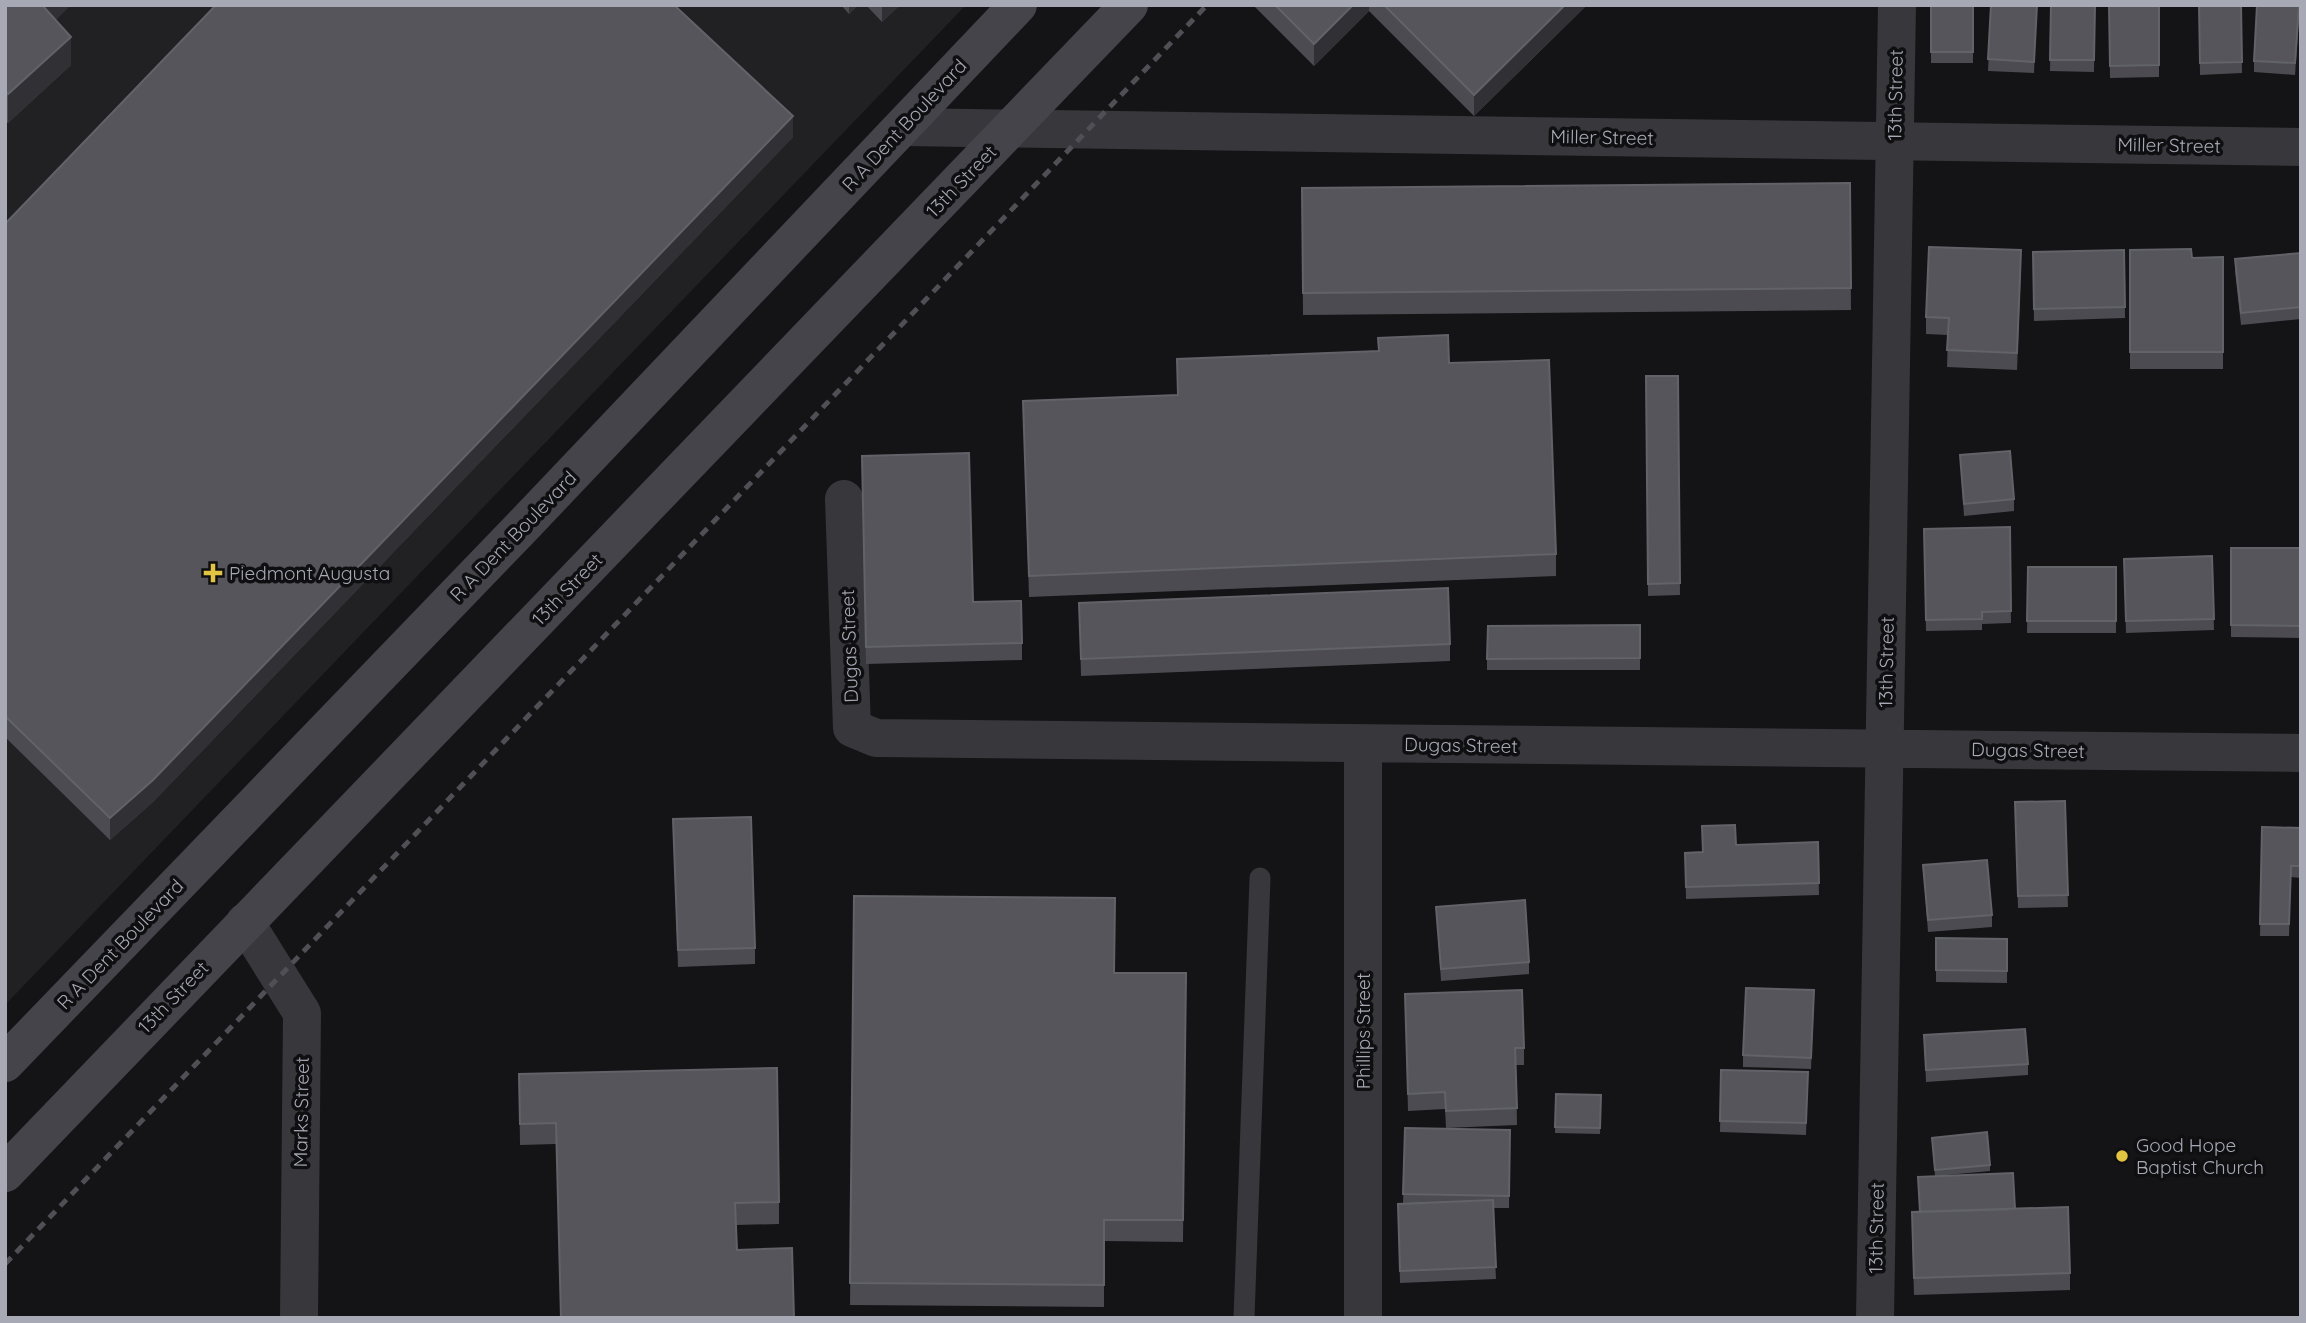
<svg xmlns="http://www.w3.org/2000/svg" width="2306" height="1323" font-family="Quicksand,sans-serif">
	<rect width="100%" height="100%" fill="#141416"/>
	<path fill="#212023" d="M5,5h961l-961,1000z"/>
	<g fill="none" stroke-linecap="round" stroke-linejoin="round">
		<path stroke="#37373c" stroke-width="21" d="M1244,1318l16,-440"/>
		<path stroke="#37373c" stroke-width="38" d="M903,127l1398,20
			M844,499l8,229 24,10 1425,15
			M245,922l57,91 -3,305
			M1363,1318v-574
			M1875,1318l22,-1313"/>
		<path stroke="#44444a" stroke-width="38" d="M5,1063l516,-535 497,-523
			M5,1173l1124,-1168"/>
		<path stroke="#4f4f55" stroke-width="5" stroke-dasharray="9 7" stroke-linecap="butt" d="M5,1264l1202,-1259"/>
	</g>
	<path fill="#4b4b51" d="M5,5l51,15 15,45 -63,58 -3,-3z
		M841,5h17l-9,9z
		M866,5h34l-18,17z
		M1255,5h332l-113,111 -105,-105 -55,55 -59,-59z
		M1931,5h42v58h-42z
		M1991,5h46l-3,68 -46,-2z
		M2051,5h44l-1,67 -44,-1z
		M2109,5h50v72l-49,1z
		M2199,5h42l1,68 -42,2z
		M2300,5l-5,70 -41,-3v-11z
		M793,137l-640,665 -43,38 -105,-103v-513z
		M1850,183l1,127 -548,5 -1,-127z
		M2124,250l1,68 -91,3 -1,-69z
		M2130,250l62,8 31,-1v112h-93z
		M2301,253v66l-60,6 -6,-54v-12z
		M2021,266l-4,104 -70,-3 1,-32 -22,-1v-17z
		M1378,338l71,25 107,191v22l-527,21 -6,-196 154,-6v-36l201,-8z
		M1646,376h32l2,219 -32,1z
		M1960,455l54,44v12l-50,5z
		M862,473l111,129 49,41v17l-156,4z
		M2010,527l1,96 -29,1v6l-56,1 -2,-102z
		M2231,548l70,26v64l-70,-1z
		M2212,556l2,74 -88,3 -2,-74z
		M2028,567h88v66h-89z
		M1079,603l371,41v17l-369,15z
		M1640,625v45h-153v-11z
		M2065,801l3,106 -50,1 -3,-106z
		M673,819l82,129v16l-77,3z
		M2262,827l39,1v50l-10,-1 -2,59h-29z
		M1818,842l1,53 -133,4 -1,-46 17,-1 34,-7z
		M1923,865l69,50v12l-64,5z
		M854,896l260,77h72l-3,269 -79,-1v66l-254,-2z
		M1436,907l93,55v12l-88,7z
		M1936,938l71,1v44l-71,-1z
		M1814,990l-3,79 -68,-2v-12z
		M1405,994l119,54v17h-8l1,60 -71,3 -1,-19 -37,2z
		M1924,1035l104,29v11l-102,7z
		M1721,1070l87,2 -2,63 -86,-3z
		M519,1074l260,128v22l-43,1 1,25 57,68 -238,-174 -36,1z
		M1556,1094l45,1 -1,39 -45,-1z
		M1405,1128l105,2 -1,78h-16l3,71 -96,4 -2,-79h5z
		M1932,1138l58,27v6l-55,5z
		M2015,1209l55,64v17l-156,5 -2,-66 7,-17z"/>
	<path fill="#313135" d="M42,5h29l-29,29z
		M849,5h9l-9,9z
		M882,5h18l-18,17z
		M1353,5h16v6l-55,55v-22z
		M1565,5h22l-113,111v-21z
		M2299,5h1l-5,70v-12z
		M71,37v28l-63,58v-29z
		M793,116v21l-640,665 -43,38v-22z
		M2021,250v16l-4,104v-17z"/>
	<path fill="#55555b" stroke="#626269" stroke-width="2" d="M5,5h37l29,32 -63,57 -3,-3z
		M216,5h458l119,111 -640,664 -43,38 -105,-102v-492z
		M1275,5h78l-39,39z
		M1384,5h181l-91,90z
		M1931,5h42v47h-42z
		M1991,5h46l-3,57 -46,-3z
		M2051,5h44l-1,55h-44z
		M2109,5h50v60l-49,1z
		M2199,5h42l1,57 -42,1z
		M2257,5h42l-4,58 -41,-2z
		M1850,183l1,105 -548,5 -1,-105z
		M1929,247l92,3 -4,103 -70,-3 2,-32 -23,-1z
		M2191,249l1,9 31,-1v95h-93v-102z
		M2124,250l1,57 -91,2 -1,-57z
		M2301,253v54l-60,6 -6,-54z
		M1448,335l1,28 100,-3 7,194 -527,22 -6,-175 155,-6 -1,-36 202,-8 -1,-13z
		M1646,376h32l2,207 -32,1z
		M2010,451l4,48 -50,5 -4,-49z
		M969,453l4,149 48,-1 1,42 -156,4 -4,-191z
		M2010,527l1,84 -29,1v7l-56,1 -2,-91z
		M2231,548h69l1,78 -70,-1z
		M2212,556l2,63 -88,2 -2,-62z
		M2028,567h88v54h-89z
		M1448,588l2,56 -369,15 -2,-56z
		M1640,625v33l-153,1 1,-33z
		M2065,801l3,94 -50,1 -3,-94z
		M751,817l4,131 -77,2 -5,-131z
		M1735,825l1,20 82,-3 1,41 -133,4 -1,-34 18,-1 -1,-26z
		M2262,827l39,1v38h-10l-2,58h-29z
		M1987,860l5,55 -64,5 -5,-55z
		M854,896l261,2 -1,75h72l-3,247h-79v65l-254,-2z
		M1525,900l4,62 -88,7 -5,-62z
		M1936,938l71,1v32l-71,-1z
		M1746,988l68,2 -3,68 -68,-3z
		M1522,990l2,58h-9l2,60 -71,3 -1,-19 -37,2 -3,-100z
		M2025,1029l3,35 -102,6 -2,-35z
		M777,1068l2,134 -44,1 2,47 55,-2 2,70h-233l-5,-195 -36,1 -1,-50z
		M1721,1070l87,2 -2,51 -86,-2z
		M1556,1094l45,1 -1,33 -45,-1z
		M1405,1128l105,2 -1,66 -106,-2z
		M1987,1132l3,33 -55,5 -3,-32z
		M2013,1173l2,36 -95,3 -2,-35z
		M1493,1200l3,67 -96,4 -2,-67z
		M2068,1207l2,66 -156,5 -2,-66z"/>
	<g fill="#e1c441" stroke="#0f0f11" stroke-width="2.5">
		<path d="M209.5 562.5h7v7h7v7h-7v7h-7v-7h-7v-7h7z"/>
		<circle cx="2122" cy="1156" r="7"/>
	</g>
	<g text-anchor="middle" stroke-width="7" stroke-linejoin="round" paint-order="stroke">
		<g font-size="19" fill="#a7a9b5" stroke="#0f0f11">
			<text transform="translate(1895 95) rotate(-89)" y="7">13th Street</text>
			<text transform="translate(904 125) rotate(-47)" y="7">R A Dent Boulevard</text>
			<text transform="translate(1602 137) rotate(1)" y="7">Miller Street</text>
			<text transform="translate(2169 145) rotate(1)" y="7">Miller Street</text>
			<text transform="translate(961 181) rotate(-46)" y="7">13th Street</text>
			<text transform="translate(513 536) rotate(-46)" y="7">R A Dent Boulevard</text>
			<text transform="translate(567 589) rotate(-46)" y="7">13th Street</text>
			<text transform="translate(849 646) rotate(-92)" y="7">Dugas Street</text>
			<text transform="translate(1886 662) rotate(-89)" y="7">13th Street</text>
			<text transform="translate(1461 745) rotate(1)" y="7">Dugas Street</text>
			<text transform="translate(2028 750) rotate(1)" y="7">Dugas Street</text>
			<text transform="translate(120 944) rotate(-46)" y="7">R A Dent Boulevard</text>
			<text transform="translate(173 997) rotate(-46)" y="7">13th Street</text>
			<text transform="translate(1363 1031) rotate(-90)" y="7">Phillips Street</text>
			<text transform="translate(301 1112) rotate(-89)" y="7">Marks Street</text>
			<text transform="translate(1876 1228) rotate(-89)" y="7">13th Street</text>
		</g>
		<g font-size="19" fill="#a7a9b5" stroke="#0f0f11" text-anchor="start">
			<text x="229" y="580">Piedmont Augusta</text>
			<text x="2136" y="1152">Good Hope<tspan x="2136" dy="22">Baptist Church</tspan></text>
		</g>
	</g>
	<rect width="2306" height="1323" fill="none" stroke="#a7a9b5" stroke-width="14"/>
</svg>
